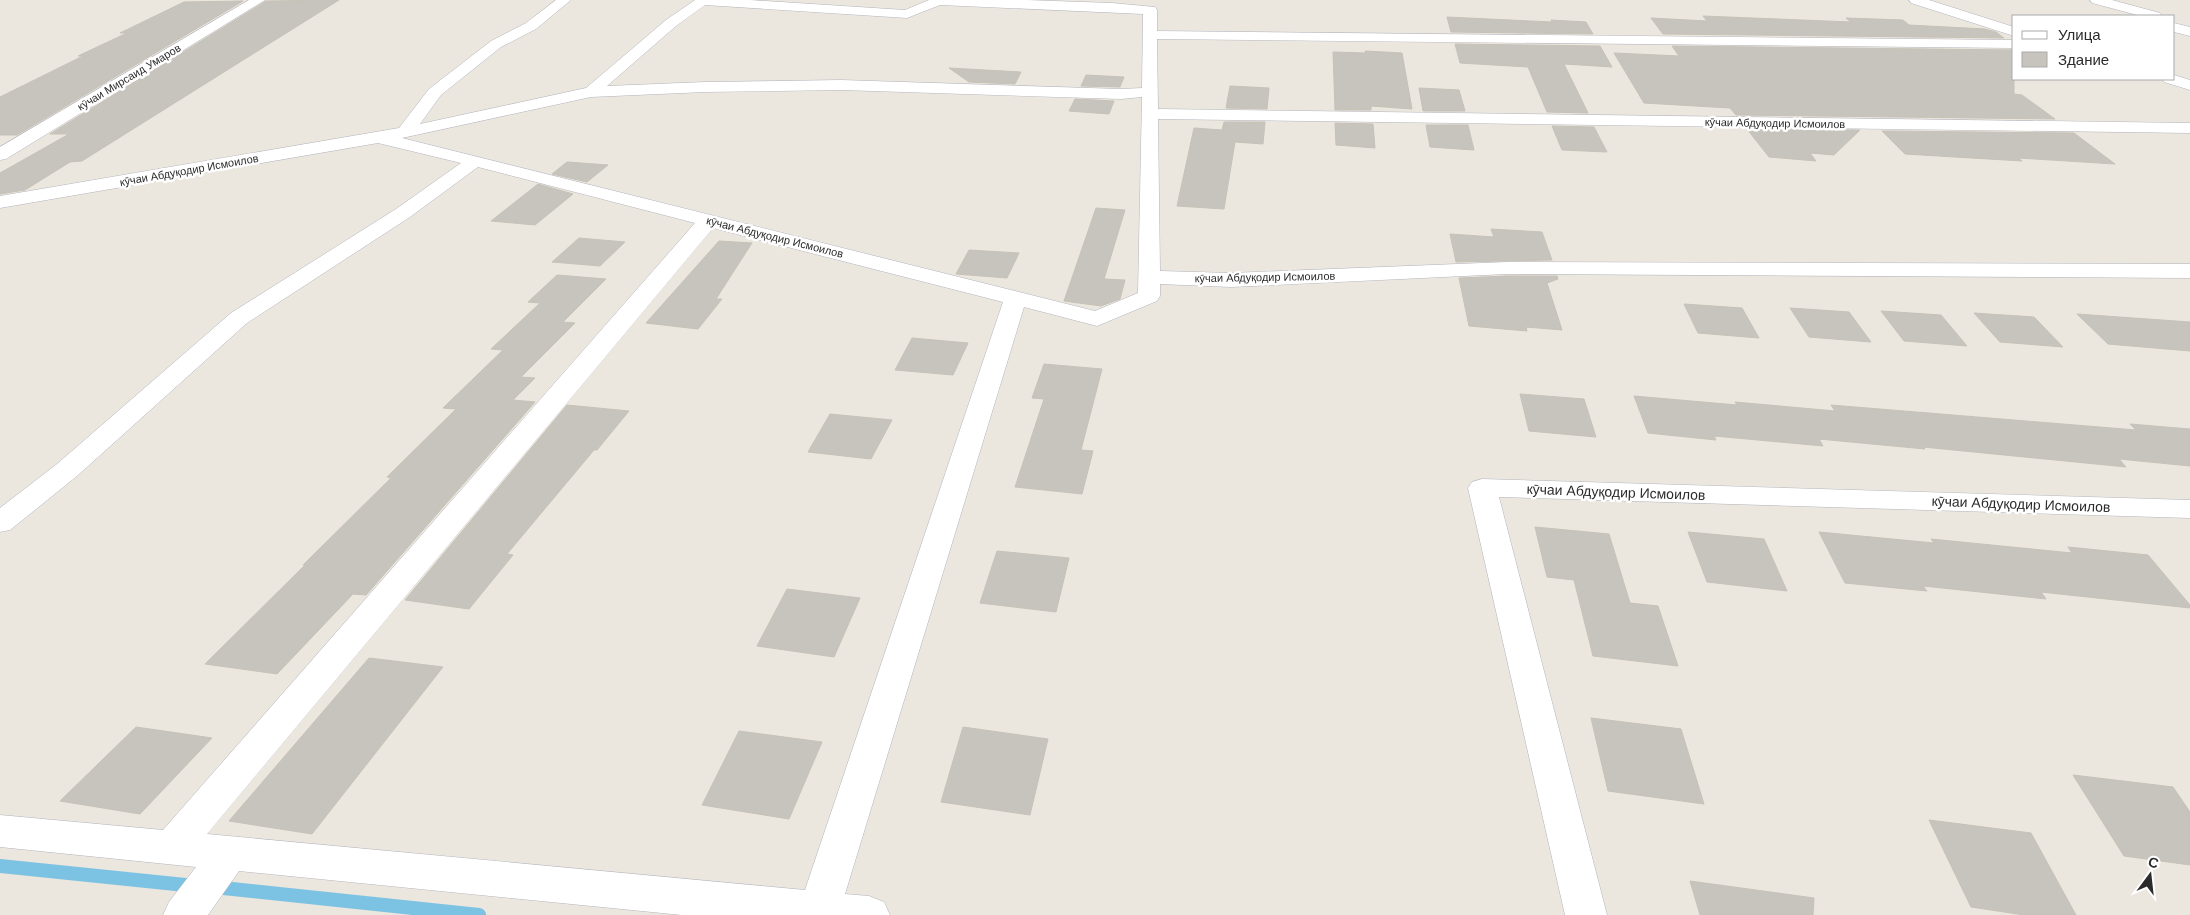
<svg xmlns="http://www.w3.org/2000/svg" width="2190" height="915" font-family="Helvetica,sans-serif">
	<rect width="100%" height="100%" fill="#ebe6de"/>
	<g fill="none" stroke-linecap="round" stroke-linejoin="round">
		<path stroke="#7cc3e3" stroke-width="14" d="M0,866l195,20
			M214,887l265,28"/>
	</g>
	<path fill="#c7c4bd" stroke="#c7c2b8" d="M339,0l-257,161 -12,1 -45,28 -25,4v-21l69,-39h-19l216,-133z
		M243,1l-226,134h-17v-38l83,-41h-5l49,-23h-7l64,-31z
		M1703,16l148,6 -5,-4 57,2 6,5 76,4 11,3 8,6 -341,-4 -12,-16 56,3z
		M1447,17l105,5 -1,-2 35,2 7,12 -142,-2z
		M1455,44l145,2 12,21 -48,-3 24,49 -41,-1 -19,-45 -68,-4z
		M1672,46l342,4v44l8,1 33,24 -319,-4 -6,-7 -86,-5 -30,-50 65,3z
		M1365,51l37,2 10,56 -41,-3v4h-36l-2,-58 33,1z
		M949,68l72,4 -6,12 -46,-2z
		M1086,75l38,2 -4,10 -39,-1z
		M1230,86l39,2 -2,21 -41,-1z
		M1419,88l40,2 6,21h-42z
		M1075,99l39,2 -5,13 -40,-3z
		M1224,122h41l-2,22 -28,-2 -11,67 -47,-3 17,-78 28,2z
		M1335,123l38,1 2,24 -39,-3z
		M1426,125h42l6,25 -44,-3z
		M1552,126l42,1 13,25 -45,-2z
		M1747,129l113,1 -26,25 -24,-2 6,8 -47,-4z
		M1882,131l192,2 41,31 -97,-6 4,3 -117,-7z
		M567,162l41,3 -21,17 -35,-8z
		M538,184l35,10 -38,31 -44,-4z
		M1096,208l29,2 -21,69 21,1 -5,19 -19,7 -37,-5z
		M1491,229l51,3 10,28 -96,2 -6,-28 44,3z
		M579,238l46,4 -25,24 -48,-4z
		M719,241l33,2 -36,56h6l-24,30 -52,-6z
		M969,250l50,3 -12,25 -51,-4z
		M557,275l49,4 -43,43 12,1 -54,54 14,1 -22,22 22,2 -169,193 -13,-1 -76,80 -72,-10 100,-99h-2l88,-87 -4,-1 69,-68 -13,-1 60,-58 -12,-1 49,-46 -12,-1z
		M1507,276h50l1,3 -11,4 15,47 -36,-3 1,4 -58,-5 -10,-48z
		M1684,304l58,4 17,30 -61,-5z
		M1790,308l59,4 22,30 -62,-5z
		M1881,311l60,4 26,31 -63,-5z
		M1974,313l60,4 29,30 -63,-5z
		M2077,314l113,8v29l-82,-7z
		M912,338l56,5 -15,32 -58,-5z
		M1044,364l58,5 -21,81 12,1 -11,43 -67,-7 29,-88 -12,-1z
		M1520,394l64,5 12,38 -67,-6z
		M1634,396l103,9 -2,-3 100,9 -4,-6 305,25 -6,-6 60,5v37l-71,-7 7,8 -203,-20 2,2 -106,-10 4,7 -109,-10 2,4 -68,-7z
		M567,405l62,6 -32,39h-3l-87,104 6,1 -44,54 -64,-9z
		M830,414l62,6 -21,39 -63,-7z
		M1535,527l74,7 21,69 28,3 20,60 -85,-10 -19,-76 -27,-3z
		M1688,532l76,7 23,52 -80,-9z
		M1819,532l115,11 -3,-4 141,14 -4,-6 80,8 42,50v3l-149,-16 5,7 -123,-13 4,5 -82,-8z
		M997,551l72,7 -13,54 -76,-9z
		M787,589l73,9 -26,59 -77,-11z
		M369,658l74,9 -131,167 -83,-13z
		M1591,718l90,11 23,75 -96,-13z
		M136,727l76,11 -72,76 -80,-13z
		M963,727l85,12 -18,76 -89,-13z
		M739,731l83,11 -33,77 -87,-14z
		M2073,775l100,12 17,25v53l-66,-9z
		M1929,820l102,13 45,82h-52l-53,-8z
		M1690,881l124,17 -1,17h-113z"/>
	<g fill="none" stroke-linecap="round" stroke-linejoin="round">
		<defs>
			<path id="minor" d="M249,0h16l-259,159 -6,1v-13z
				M556,0h15l-35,29 -35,18 -60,48 -21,29 166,-36 80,-68 29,-20h55l155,10 24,-10h97l86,3 43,4 2,3v21l857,9v8l-857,-9 1,70 1032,14v10l-1032,-14 2,152 71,2 276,-11 683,2v14l-683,-4 -276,13 -71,-3v12l-3,5 -60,25 -73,-19 -179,587 24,2 15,6 6,13h-208l-443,-44 -31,44h-45l6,-13 27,-35 -196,-20v-32l163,15 532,-607 -217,-56 -68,50 -163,106 -170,153 -67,54 -10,2v-24l57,-44 174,-151 165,-104 65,-46 -83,-20 -378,65v-12l399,-68 30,-39 62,-48 35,-18zM705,5l202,13 33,-13 203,9 -1,74 -21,1 -280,-9 -136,2 -98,4 69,-60zM841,90l280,9 21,-2 -4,196 -43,18 -693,-173 189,-41 114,-5zM713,228l290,74 -198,588 -598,-56z
				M1909,0h20l85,27v9l-103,-33z
				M2090,0h22l48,13 2,3h-21l-49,-13z
				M2174,23l16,4v9l-16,-4z
				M2174,75l16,5v10l-26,-8 -2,-3h12z
				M1482,479l708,21v18l-691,-21 108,418h-42l-97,-427 4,-6z"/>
		</defs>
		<use href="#minor" stroke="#b2b4bd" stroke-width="1"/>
		<use href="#minor" fill="#fff" fill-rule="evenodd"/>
	</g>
	<g text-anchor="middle" stroke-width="5" stroke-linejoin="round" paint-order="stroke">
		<g font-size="11" fill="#2b2b2b" stroke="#fff">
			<text transform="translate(129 77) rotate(-31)" y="4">кӯчаи Мирсаид Умаров</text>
			<text transform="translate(1775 123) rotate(1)" y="4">кӯчаи Абдуқодир Исмоилов</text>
			<text transform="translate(189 170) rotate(-10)" y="4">кӯчаи Абдуқодир Исмоилов</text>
			<text transform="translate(775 237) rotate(14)" y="4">кӯчаи Абдуқодир Исмоилов</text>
			<text transform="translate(1265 277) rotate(-1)" y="4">кӯчаи Абдуқодир Исмоилов</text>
		</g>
		<g font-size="14" fill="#2b2b2b" stroke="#fff">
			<text transform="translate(1616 492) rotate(2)" y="5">кӯчаи Абдуқодир Исмоилов</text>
			<text transform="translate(2021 504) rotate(2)" y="5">кӯчаи Абдуқодир Исмоилов</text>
		</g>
	</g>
	<rect x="2012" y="15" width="162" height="65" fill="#ffffff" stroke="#aaaaaa"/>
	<rect x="2022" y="31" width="25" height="8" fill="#ffffff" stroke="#aaaaaa"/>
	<text x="2058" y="40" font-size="15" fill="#2b2b2b">Улица</text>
	<rect x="2022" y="52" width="25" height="15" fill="#c7c4bd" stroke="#aaaaaa"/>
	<text x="2058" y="65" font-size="15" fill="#2b2b2b">Здание</text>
	<g transform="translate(2150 875) rotate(15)" stroke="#ffffff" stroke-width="4" paint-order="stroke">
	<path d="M0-4L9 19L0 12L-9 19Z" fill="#2b2b2b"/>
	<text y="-8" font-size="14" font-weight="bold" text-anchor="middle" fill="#2b2b2b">С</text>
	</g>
</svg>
